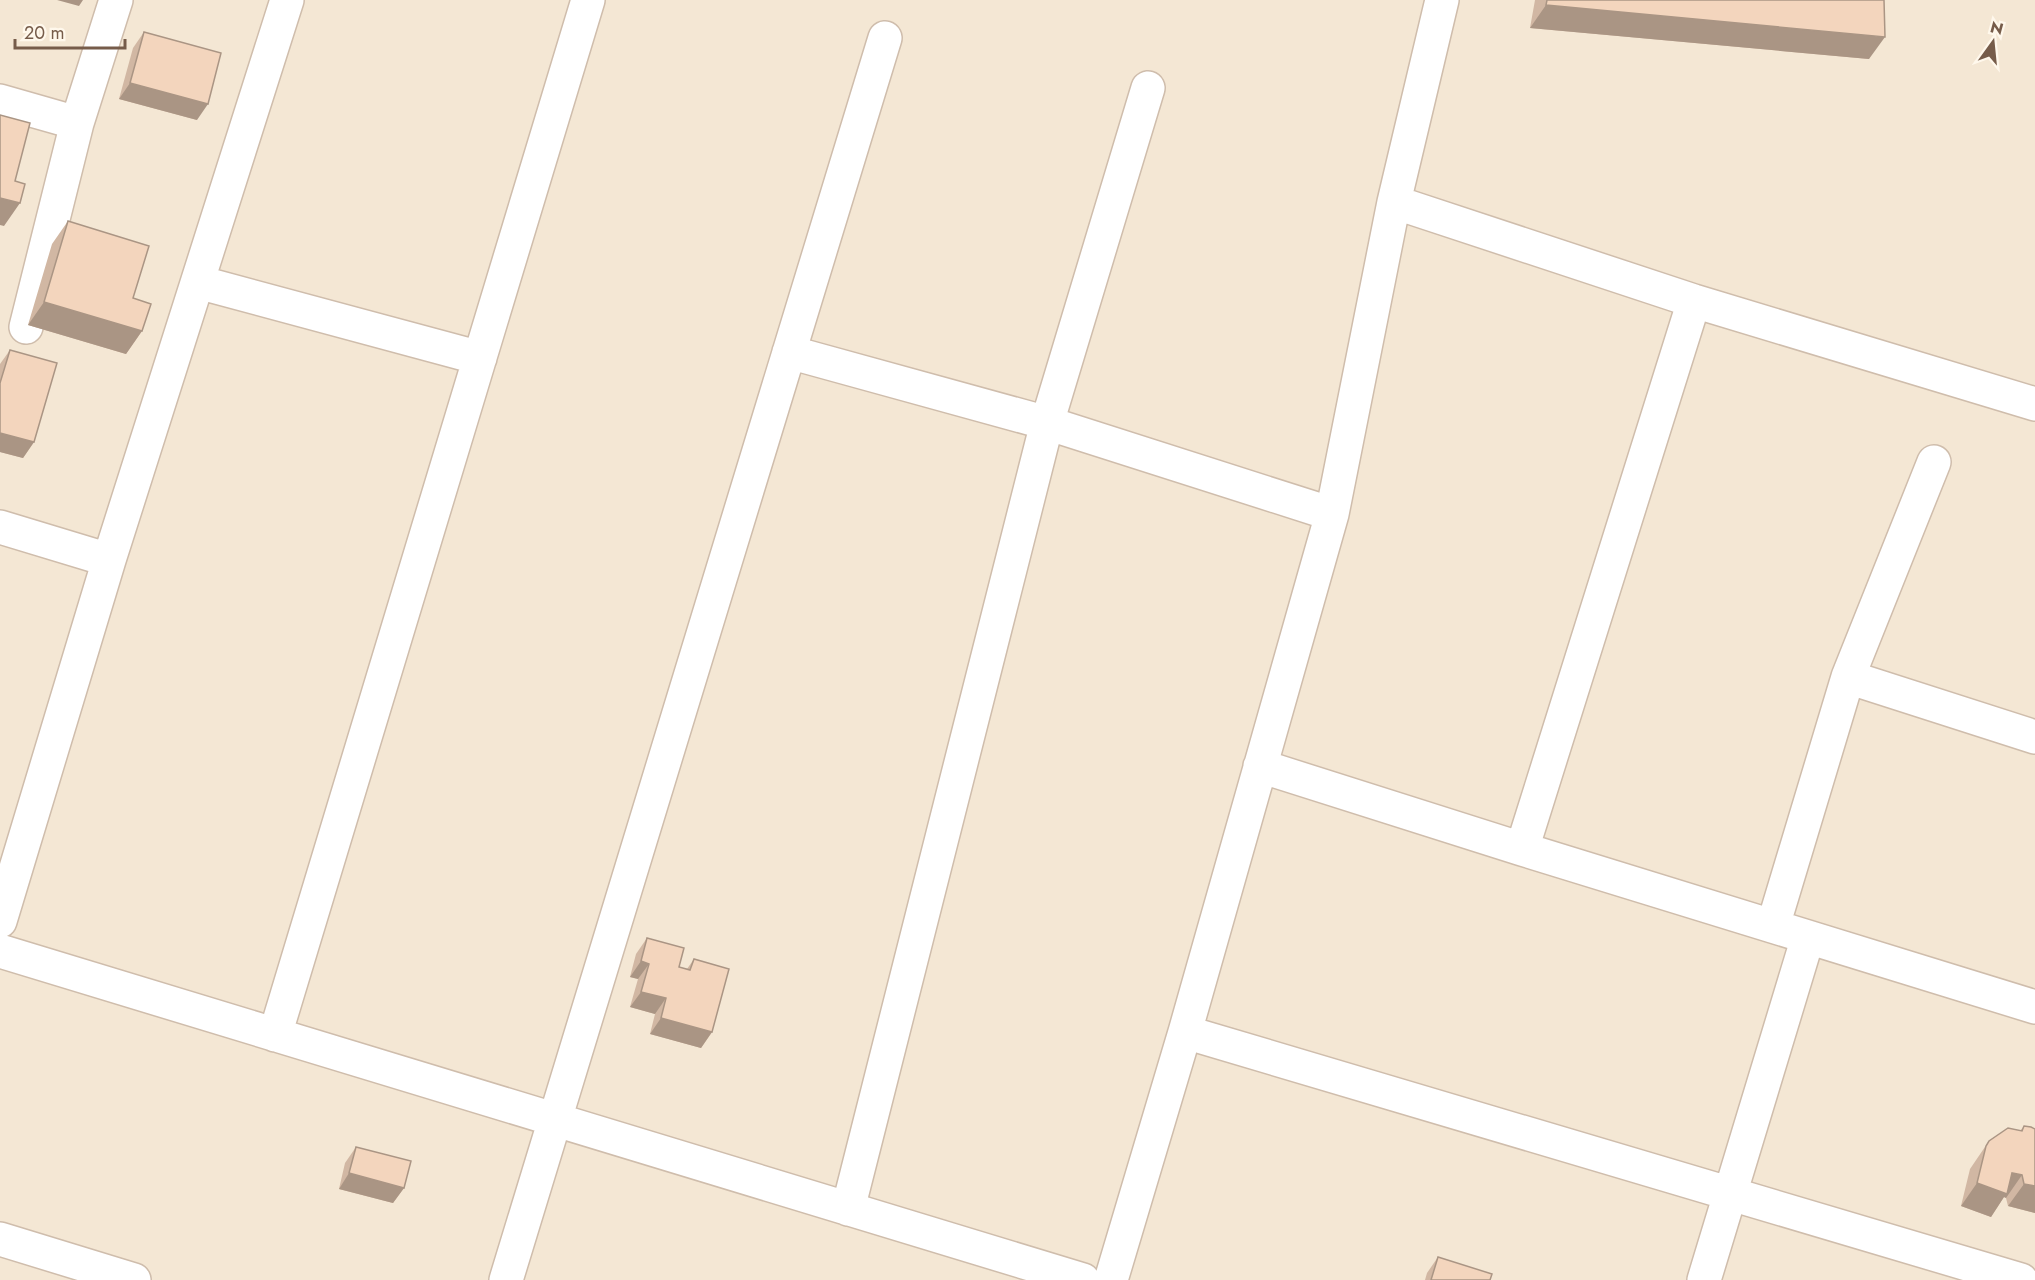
<svg xmlns="http://www.w3.org/2000/svg" width="2035" height="1280" font-family="Jost,sans-serif">
	<rect width="100%" height="100%" fill="#fdf5e5"/>
	<path fill="#f4e7d4" d="M0,0h2035v1280h-2035z"/>
	<g fill="none" stroke-linecap="round" stroke-linejoin="round">
		<defs>
			<path id="minor" d="M1148,88l-101,335 285,91
				M0,101l77,22
				M1394,202l300,99 341,103
				M198,282l282,76
				M26,327l51,-204 39,-123
				M789,352l258,71 -199,786
				M0,527l109,33
				M1848,677l187,60
				M1260,766l262,83 513,158
				M1522,849l172,-548
				M0,921l109,-361 178,-560
				M1773,926l75,-249 86,-215
				M0,951l1083,329
				M1185,1032l836,248
				M275,1035l313,-1035
				M0,1239l134,41
				M506,1280l379,-1242
				M1111,1280l74,-248 147,-518 62,-312 48,-202
				M1704,1280l104,-343"/>
		</defs>
		<use href="#minor" stroke="#cfbdac" stroke-width="36"/>
		<use href="#minor" stroke="#fff" stroke-width="33"/>
	</g>
	<path fill="#d1b7a3" d="M1535,0h349l-15,59 -339,-31z
		M144,32l53,88 -78,-21 14,-51z
		M68,221l65,77 9,33 -16,23 -98,-29 24,-81z
		M10,350l24,92 -11,16 -23,-6v-88z
		M647,938l32,29 8,2 7,-10 18,73 -11,16 -51,-14 5,-20 -25,-7 8,-28 -8,-2 6,-23z
		M2024,1126l11,87 -27,-7 -2,-8 -2,-1 -13,20 -30,-11 9,-37 19,-28 31,-10z
		M356,1147l48,41 -11,15 -54,-14 6,-26z
		M1438,1257l52,23h-65l2,-7z"/>
	<path fill="#aa9584" d="M57,0h26l-4,6z
		M1546,5l339,32 -16,22 -339,-31z
		M130,83l78,21 -11,16 -78,-21z
		M0,198l20,5 -16,23 -4,-1z
		M44,302l98,29 -16,23 -98,-29z
		M0,433l34,9 -11,16 -23,-6z
		M641,961l8,3 -11,15 -8,-2z
		M641,992l25,6 -11,16 -25,-7z
		M661,1018l51,14 -11,16 -51,-14z
		M349,1173l55,15 -11,15 -54,-14z
		M2012,1173l10,2 -16,23 -2,-1 -13,20 -30,-11 16,-23z
		M2024,1184l11,2v27l-27,-7z"/>
	<path fill="#f3d5bd" stroke="#aa9584" stroke-width="1.5" d="M1547,0h337l1,37 -339,-32z
		M144,32l77,21 -13,51 -78,-21z
		M0,115l30,8 -15,58 10,3 -5,19 -20,-5z
		M68,221l81,25 -16,52 18,6 -9,27 -98,-29z
		M10,350l47,13 -23,79 -34,-9v-50z
		M647,938l37,10 -5,19 11,3 4,-11 35,10 -17,63 -51,-14 5,-20 -25,-6 8,-28 -8,-3z
		M2024,1126l7,1 4,2v57l-11,-2 -2,-9 -10,-2 -5,21 -30,-11 9,-37 3,-5 19,-13 14,3z
		M356,1147l55,14 -7,27 -55,-15z
		M1438,1257l54,17 -2,6h-59z"/>
	<g transform="translate(1993 42) rotate(15)" stroke="#fff8ec" stroke-width="4.5" paint-order="stroke">
	<path d="M0-4.5L10 22L0 15L-10 22Z" fill="#765c4a"/>
	<text y="-9" font-size="16" font-weight="bold" text-anchor="middle" fill="#765c4a">N</text>
	</g>
	<path d="M15 39v9h110v-9" fill="none" stroke="#765c4a" stroke-width="3"/>
	<text x="24" y="39" font-size="18" fill="#765c4a" stroke="#fff8ec" stroke-width="4.5" paint-order="stroke">20 m</text>
</svg>
